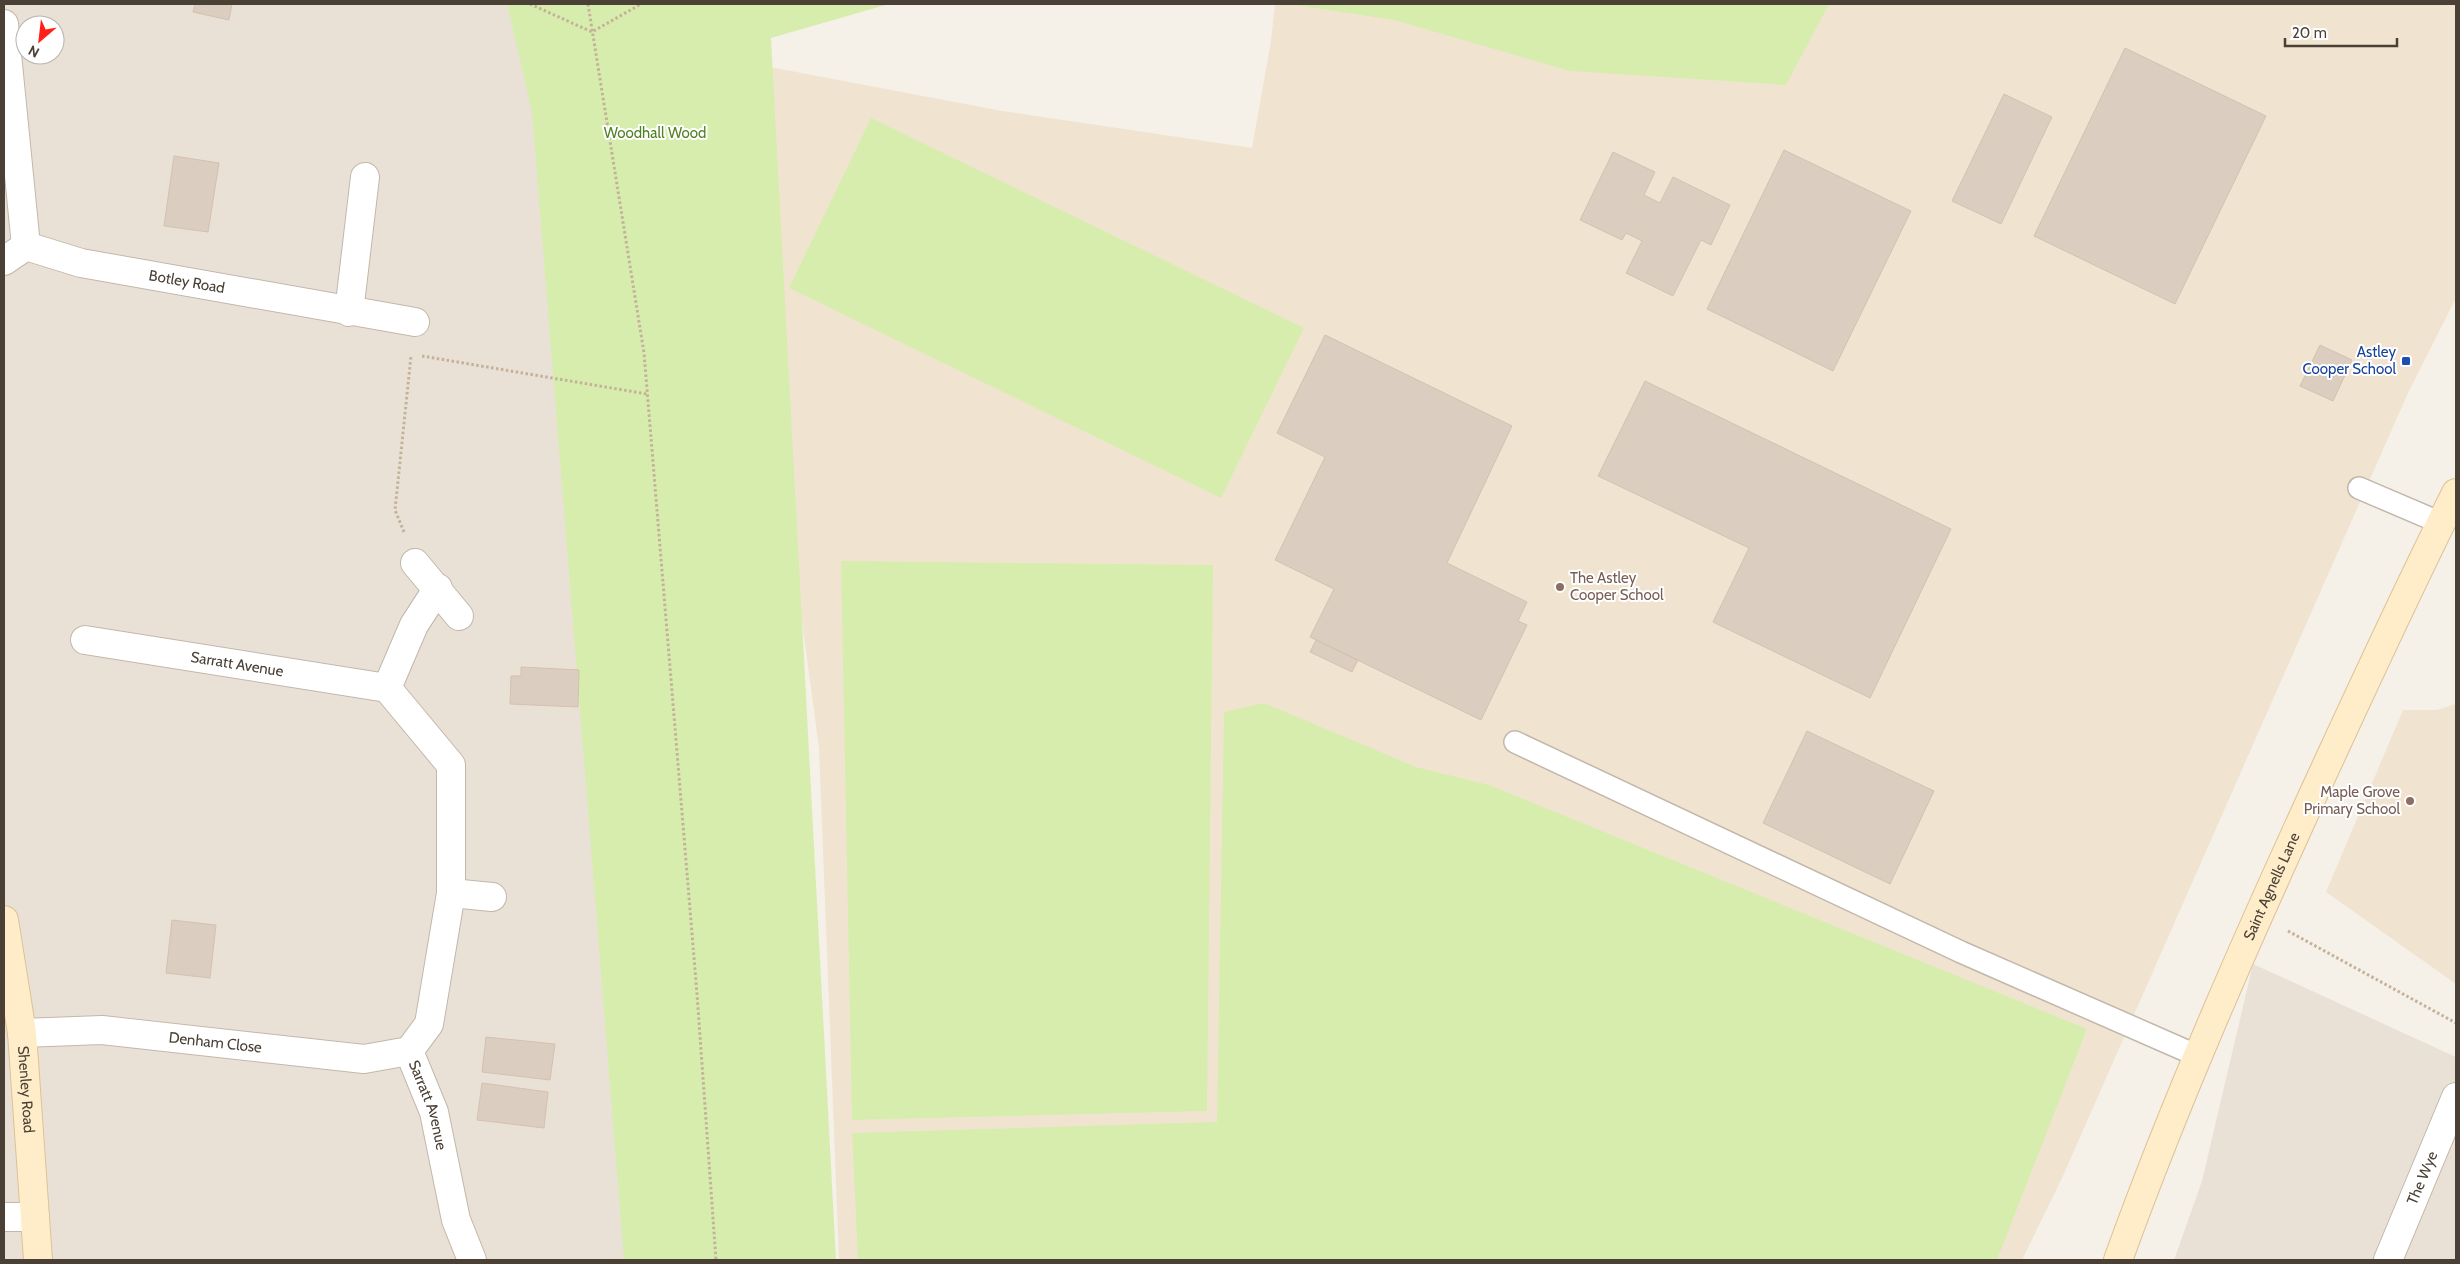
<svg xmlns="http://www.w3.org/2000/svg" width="2460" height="1264" font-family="Cabin,sans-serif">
	<rect width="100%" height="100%" fill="#f5f0e8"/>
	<path fill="#eae1d6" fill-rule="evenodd" d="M4,4h555l110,1256h-665zM25,25h30v30h-30z
		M2253,964l203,93v203h-282l28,-79z"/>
	<path fill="#f0e4d1" d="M1275,4h1181v294l-48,95 -346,785 -40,82h-1183l-20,-512 -43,-322 -90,-375 316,60 250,37 19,-107z
		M2456,704v280l-130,-92 77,-182h34z"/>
	<path fill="#d7edae" d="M507,4h382l-118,34 65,1222h-212l-92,-1148z
		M1289,4h540l-43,81 -216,-14 -176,-51z
		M871,118l433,210 -83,170 -432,-210z
		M841,561l372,4 -6,546 -355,9z
		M1264,703l152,64 73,18 598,244 -90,231h-1139l-6,-127 365,-11 7,-410z"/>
	<path fill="#dbcdc0" stroke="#d4c1af" d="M195,4h37l-3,16 -36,-8z
		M2125,48l141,68 -91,188 -141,-68z
		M2004,94l48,23 -51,107 -49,-23z
		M1784,150l127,61 -78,160 -126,-62z
		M1613,152l42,20 -11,23 16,8 13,-26 57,28 -19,40 -10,-5 -28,56 -47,-23 16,-32 -16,-8 -4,7 -42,-20z
		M174,156l45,7 -11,69 -44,-6z
		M1325,335l187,91 -65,137 80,39 -9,19 9,4 -46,95 -171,-83 24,-48 -59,-29 50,-103 -48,-24z
		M2320,345l32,15 -19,41 -33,-15z
		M1645,381l306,148 -81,169 -157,-76 36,-74 -151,-72z
		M1316,640l42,20 -6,12 -42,-20z
		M521,667l58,3 -1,37 -68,-3 1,-28h10z
		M1807,731l127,60 -44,93 -127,-61z
		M172,920l44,5 -6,53 -44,-5z
		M486,1037l69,7 -5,36 -68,-8z
		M482,1083l66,9 -4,36 -67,-8z"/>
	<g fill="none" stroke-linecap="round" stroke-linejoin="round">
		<defs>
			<path id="lane" d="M2359,488l82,35
				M1515,742l446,210 237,104"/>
			<g id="street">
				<path d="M4,24l22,222"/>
				<path id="s1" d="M26,246l55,17 334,59"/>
				<path d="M4,261l22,-15"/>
				<path d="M349,312l16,-135"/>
				<path d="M415,563l44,53"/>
				<path id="s2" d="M85,640l302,48 64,77v128l-22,131 -20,27 25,61 22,108 16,40"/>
				<path d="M387,688l27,-63 24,-37"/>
				<path d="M451,893l41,4"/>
				<path id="s3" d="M22,1033l80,-3 262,29 45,-8"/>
				<path d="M4,1217h31"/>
				<path id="s4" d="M2388,1260l68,-163"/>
			</g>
			<g id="secondary">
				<path id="s5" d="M4,920l18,113 16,227"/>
				<path id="s6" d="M2118,1260c60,-166 132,-328 206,-489 43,-93 86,-187 132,-278"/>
			</g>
		</defs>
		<use href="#lane" stroke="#c2b7aa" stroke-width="24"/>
		<use href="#street" stroke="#c2b7aa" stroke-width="30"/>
		<use href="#secondary" stroke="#dcc296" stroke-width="30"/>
		<path stroke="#c5b19a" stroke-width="3" stroke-dasharray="2.5 2.5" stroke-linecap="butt" d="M530,4l62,28 49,-28
			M588,4l56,349 53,641 19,266
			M422,356l225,38
			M404,532l-9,-22 16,-154
			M2288,931l168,92"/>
		<use href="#lane" stroke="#fff" stroke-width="21"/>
		<use href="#street" stroke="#fff" stroke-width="28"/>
		<use href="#secondary" stroke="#ffecc9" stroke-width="28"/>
	</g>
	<rect fill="#1a4fb4" stroke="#fff" stroke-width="2" x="2401" y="356" width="10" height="10" rx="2.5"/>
	<g fill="#8d6e63" stroke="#fff" stroke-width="2">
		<circle cx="1560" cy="587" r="5"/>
		<circle cx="2410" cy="801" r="5"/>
	</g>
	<g text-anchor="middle" stroke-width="4" stroke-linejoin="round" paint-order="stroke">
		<g font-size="15" fill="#518123" stroke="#fff">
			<text x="655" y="138">Woodhall Wood</text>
		</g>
		<g font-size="15" fill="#4a4036" stroke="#fff">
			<text dy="5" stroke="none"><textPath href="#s1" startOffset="165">Botley Road</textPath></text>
			<text dy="5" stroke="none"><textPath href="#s2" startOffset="154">Sarratt Avenue</textPath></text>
			<text dy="5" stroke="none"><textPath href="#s6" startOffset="404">Saint Agnells Lane</textPath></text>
			<text dy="5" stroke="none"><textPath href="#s3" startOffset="194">Denham Close</textPath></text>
			<text dy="5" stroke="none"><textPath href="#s5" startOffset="171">Shenley Road</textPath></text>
			<text dy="5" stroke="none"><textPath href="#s2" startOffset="758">Sarratt Avenue</textPath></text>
			<text dy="5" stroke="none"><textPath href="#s4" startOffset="89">The Wye</textPath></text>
		</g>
		<g font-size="15" fill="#164399" stroke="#fff" text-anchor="end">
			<text x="2396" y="357">Astley<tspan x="2396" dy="17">Cooper School</tspan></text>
		</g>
		<g font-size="15" fill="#785e54" stroke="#fff" text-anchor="start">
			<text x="1570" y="583">The Astley<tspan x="1570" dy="17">Cooper School</tspan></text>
			<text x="2400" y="797" text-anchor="end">Maple Grove<tspan x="2400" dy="17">Primary School</tspan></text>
		</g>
	</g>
	<rect width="2460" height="1264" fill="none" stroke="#4a4036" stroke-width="10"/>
	<g transform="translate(40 40) rotate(208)"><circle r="24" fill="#ffffff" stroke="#b7b3af"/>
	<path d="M0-4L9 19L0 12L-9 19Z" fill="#ff1f16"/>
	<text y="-8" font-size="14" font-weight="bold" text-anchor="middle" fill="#4a4036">N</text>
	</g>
	<path d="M2285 38v8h112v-8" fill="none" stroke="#4a4036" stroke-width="2.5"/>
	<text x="2292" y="38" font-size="15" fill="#4a4036" stroke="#ffffff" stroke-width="4" paint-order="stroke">20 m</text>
</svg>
